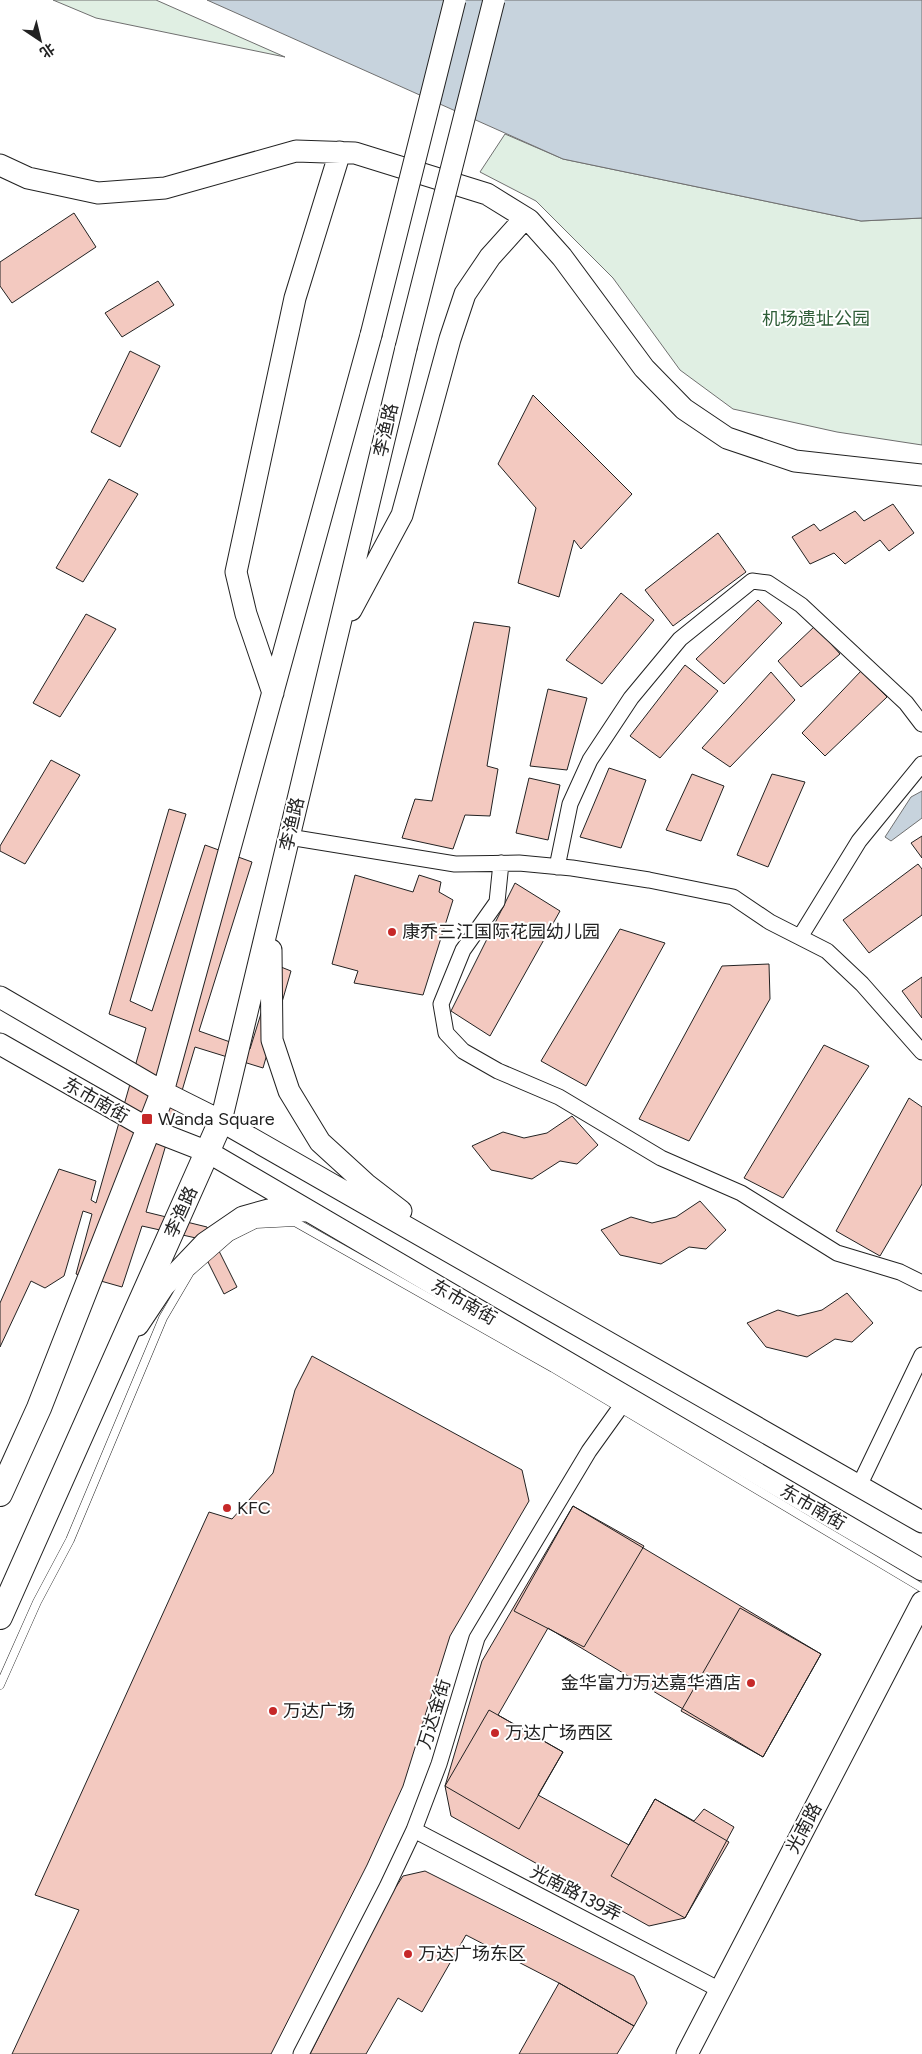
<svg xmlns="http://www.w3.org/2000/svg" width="922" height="2054" font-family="Figtree,'Noto Sans SC',sans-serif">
	<rect width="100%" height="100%" fill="#fff"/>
	<path fill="#e0efe3" stroke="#6f6f6f" d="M53,0h103l129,57 -189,-39z
		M505,134l58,25 298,62 61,-3v227l-85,-13 -104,-23 -53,-39 -67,-92 -77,-77 -56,-29z"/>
	<path fill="#c7d3dd" stroke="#6f6f6f" d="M207,0h715v218l-61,3 -298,-62z
		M922,791v27l-31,23 -6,-4 26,-40z"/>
	<path fill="#f3c9c0" stroke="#222" d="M74,213l22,34 -84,56 -12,-17v-24z
		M158,281l16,24 -52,32 -17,-24z
		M130,351l30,15 -40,81 -29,-15z
		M533,395l99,99 -51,55 -7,-9 -15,57 -41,-14 18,-75 -38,-44z
		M109,479l29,15 -55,88 -27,-14z
		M893,504l21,29 -25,18 -9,-11 -35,24 -11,-11 -24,11 -18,-27 22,-13 6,7 35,-20 9,10z
		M718,533l28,39 -73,54 -28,-36z
		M621,593l33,27 -52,64 -36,-24z
		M758,600l24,23 -58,61 -28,-25z
		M86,614l30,15 -56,88 -27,-14z
		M474,622l36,5 -23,139 11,3 -8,47 -25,-1 -12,34 -51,-11 13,-39 17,2z
		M815,626l25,28 -39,33 -23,-26z
		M685,665l33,26 -58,67 -30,-22z
		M861,671l26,26 -62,59 -23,-23z
		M771,672l24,28 -65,67 -28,-19z
		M548,689l39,9 -20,72 -37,-4z
		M51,760l29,15 -55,89 -25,-13v-5z
		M609,768l37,12 -25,68 -41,-11z
		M692,774l32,12 -23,55 -35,-11z
		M772,774l33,8 -37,85 -31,-12z
		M529,778l31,7 -12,55 -32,-7z
		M169,809l17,5 -56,187 22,10 53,-166 47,17 -53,169 51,18 26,-84 15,6 -28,97 -68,-21 -49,165 61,15 30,60 -13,7 -28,-56 -54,-12 -20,61 -46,-13 16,-60 -9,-3 -19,65 -19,12 -14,-7 -31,66v-44l59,-134 37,12 -5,19 5,3 50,-175 -37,-14z
		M922,836v22l-11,-15z
		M918,864l4,5v46l-53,38 -26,-33z
		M355,875l58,17 6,-17 22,7 -2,10 14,8 -30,95 -69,-12 4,-12 -26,-7z
		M515,883l45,28 -70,125 -39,-25z
		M620,929l45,14 -79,143 -45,-25z
		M769,964l1,35 -81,142 -50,-22 83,-153z
		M922,977v41l-20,-27z
		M824,1045l45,21 -86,132 -39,-20z
		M909,1098l13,9v77l-42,72 -44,-25z
		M572,1116l26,29 -21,19 -17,-3 -28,18 -41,-9 -19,-24 31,-14 21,6 23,-5z
		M700,1201l26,29 -20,19 -17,-2 -28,17 -41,-9 -19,-25 30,-13 21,6 24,-6z
		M847,1293l26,30 -21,19 -17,-3 -28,18 -41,-10 -19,-24 31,-13 20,6 24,-6z
		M312,1356l210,114 7,31 -79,135 -47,150 -36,79 -96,189h-259l67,-144 -44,-15 174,-383 23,7 41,-46 22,-83z
		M573,1506l248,148 -58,103 -215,-129 -50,87 65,37 -25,43 91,50 26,-46 39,22 10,-12 30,18 -49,91 -36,8 -198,-110 -6,-30 37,-125z
		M573,1506l71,40 -60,101 -70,-36z
		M740,1608l81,46 -58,103 -82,-46z
		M489,1710l74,42 -44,77 -74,-43z
		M655,1799l74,43 -44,76 -74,-42z
		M425,1871l209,105 13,27 -13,23 -75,-43 -93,-48 -44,77 -24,-14 -32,56h-56l82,-161 11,-17z
		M559,1983l75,43 -17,28h-98z"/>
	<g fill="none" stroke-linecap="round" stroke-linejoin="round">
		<defs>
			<path id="lane" d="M0,1685l37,-83 33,-62 93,-222 27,-46 40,-35 26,-13 39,-2 258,146 369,220"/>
			<path id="street" d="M289,837l166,27 64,-1 53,5 77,12 84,17 37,25 57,29 35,33 60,68
				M501,863l-4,39 -34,48 -22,54 5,29 17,18 35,20 61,26 102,61 80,35 96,60 63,19 22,11
				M557,867l13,-63 20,-44 41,-62 49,-59 72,-58 16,2 33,22 105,98 16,21
				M800,937l59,-96 63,-77
				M859,1486l63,-131
				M414,1830l306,160
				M301,2054l86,-167 27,-57 25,-66 38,-126 112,-187 38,-53"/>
			<path id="secondary" d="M0,165l28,13 70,15 67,-5 131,-37 59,2 132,41 42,26 33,37 82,111 40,41 43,29 68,23 127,14
				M351,610l51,-95 48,-176 15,-45 25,-37 35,-39
				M273,693l-27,-79 -10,-42 59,-274 45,-146
				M271,950l1,90 17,51 31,51 46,42 35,27
				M0,997l163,95 58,29 701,401
				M0,1044l149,85 59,23 714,418
				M163,1092l208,-757
				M221,1121l185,-773
				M138,1325l26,-39 41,-43 38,-26 25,-7 39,1
				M687,2054l235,-452"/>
			<path id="primary" d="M0,1494l39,-86 124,-316
				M0,1617l221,-496"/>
		</defs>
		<use href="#lane" stroke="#222" stroke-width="9"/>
		<use href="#street" stroke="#222" stroke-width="17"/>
		<use href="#secondary" stroke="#222" stroke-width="23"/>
		<use href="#primary" stroke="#222" stroke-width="26"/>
		<use href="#lane" stroke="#fff" stroke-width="8"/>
		<use href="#street" stroke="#fff" stroke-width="15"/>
		<use href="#secondary" stroke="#fff" stroke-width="21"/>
		<use href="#primary" stroke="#fff" stroke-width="24"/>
		<defs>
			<path id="secondary-bridge" d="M371,335l84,-335
				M406,348l88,-348"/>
		</defs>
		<use href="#secondary-bridge" stroke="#222" stroke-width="23" stroke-linecap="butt"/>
		<use href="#secondary-bridge" stroke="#fff" stroke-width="21"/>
	</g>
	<g fill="#c62828" stroke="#fff" stroke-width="2">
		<circle cx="392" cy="932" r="5"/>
		<rect x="141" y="1113" width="12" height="12" rx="2.5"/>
		<circle cx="227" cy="1508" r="5"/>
		<circle cx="751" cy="1683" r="5"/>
		<circle cx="273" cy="1711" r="5"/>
		<circle cx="495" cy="1733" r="5"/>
		<circle cx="408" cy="1954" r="5"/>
	</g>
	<g text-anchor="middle" stroke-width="4" stroke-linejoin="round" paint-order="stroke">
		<g font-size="18" fill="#2f5e38" stroke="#fff">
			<text x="816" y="325">机场遗址公园</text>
		</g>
		<g font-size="18" fill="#222" stroke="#fff">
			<text transform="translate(386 430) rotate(-77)" y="6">李渔路</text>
			<text transform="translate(292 824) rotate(-77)" y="6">李渔路</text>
			<text transform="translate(96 1100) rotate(30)" y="6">东市南街</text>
			<text transform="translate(181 1212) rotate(-66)" y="6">李渔路</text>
			<text transform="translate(464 1302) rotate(30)" y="6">东市南街</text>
			<text transform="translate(813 1507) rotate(30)" y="6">东市南街</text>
			<text transform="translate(434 1714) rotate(-73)" y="6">万达金街</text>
			<text transform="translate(804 1828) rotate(-62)" y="6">光南路</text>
			<text transform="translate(576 1893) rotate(27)" y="6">光南路139弄</text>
		</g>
		<g font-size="18" fill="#222" stroke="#fff" text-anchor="start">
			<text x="402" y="938">康乔三江国际花园幼儿园</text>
			<text x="158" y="1125">Wanda Square</text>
			<text x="237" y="1514">KFC</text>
			<text x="741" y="1689" text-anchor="end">金华富力万达嘉华酒店</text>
			<text x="283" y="1717">万达广场</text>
			<text x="505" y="1739">万达广场西区</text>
			<text x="418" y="1960">万达广场东区</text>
		</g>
	</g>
	<g transform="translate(40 40) rotate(145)" stroke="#ffffff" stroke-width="4" paint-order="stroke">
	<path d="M0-4L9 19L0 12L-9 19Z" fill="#222222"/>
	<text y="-8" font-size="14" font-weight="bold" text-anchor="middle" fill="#222222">北</text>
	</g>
</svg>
